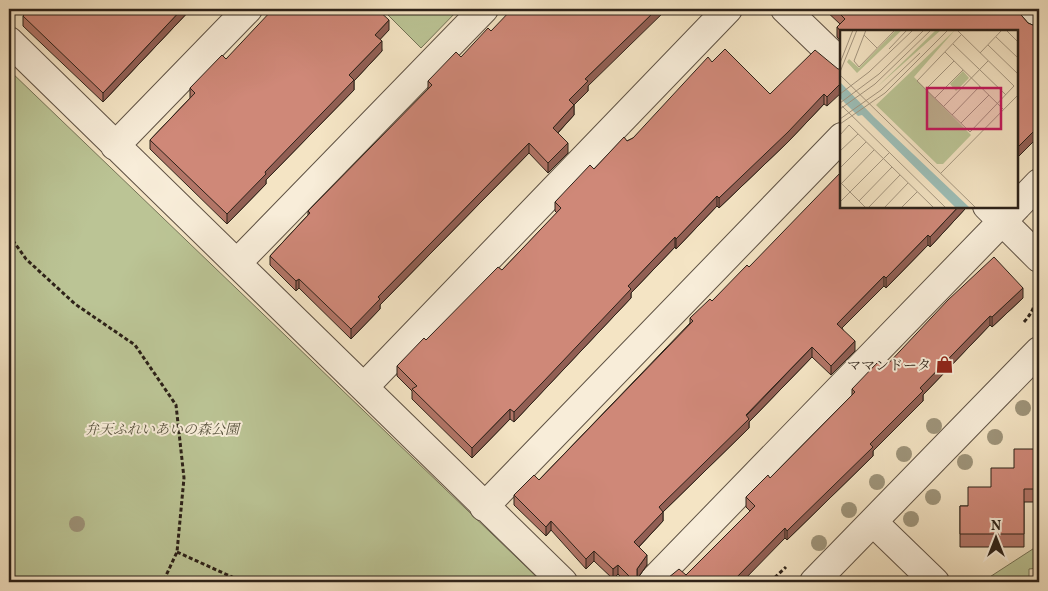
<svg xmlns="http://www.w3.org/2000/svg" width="1048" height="591" font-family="Vollkorn,'Noto Serif JP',serif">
	<rect width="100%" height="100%" fill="#f4e4c4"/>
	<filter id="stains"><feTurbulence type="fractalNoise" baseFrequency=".004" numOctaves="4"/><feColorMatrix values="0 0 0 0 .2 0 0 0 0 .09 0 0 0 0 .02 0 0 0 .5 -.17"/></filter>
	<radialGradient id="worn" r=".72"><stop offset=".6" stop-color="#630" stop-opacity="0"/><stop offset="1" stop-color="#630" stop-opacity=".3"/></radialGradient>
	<path fill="#bbc495" stroke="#747357" d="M382,9h77l-38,39z
		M9,70l533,512h-533z
		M1039,545v23l-10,1v13h-47z"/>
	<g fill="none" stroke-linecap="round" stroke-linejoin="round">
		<defs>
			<path id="minor" d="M785,9l57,55
				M1027,9l12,12
				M9,41l554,541
				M115,146l133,-137
				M987,206l52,52
				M1017,206l22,-23
				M237,263l247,-254
				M364,387l364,-378
				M484,507l358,-370
				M873,522l62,60
				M652,582l365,-376
				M814,582l225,-231"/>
		</defs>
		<use href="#minor" stroke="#5f5244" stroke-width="30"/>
		<path stroke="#2d2219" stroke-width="3" stroke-dasharray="4 2.5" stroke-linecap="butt" d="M9,235l17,24 49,45 60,41 41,60 8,73 -7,74 -14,30
			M1024,322c9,-10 14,-21 11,-34
			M177,552l66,30
			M770,582l16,-15"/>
		<use href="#minor" stroke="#f8edd9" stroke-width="28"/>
	</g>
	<g fill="#9e947a">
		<circle cx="1023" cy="408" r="8"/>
		<circle cx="934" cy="426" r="8"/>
		<circle cx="995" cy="437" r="8"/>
		<circle cx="904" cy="454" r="8"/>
		<circle cx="965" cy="462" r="8"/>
		<circle cx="877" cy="482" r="8"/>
		<circle cx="933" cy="497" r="8"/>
		<circle cx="849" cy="510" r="8"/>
		<circle cx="911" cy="519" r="8"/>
		<circle cx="77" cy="524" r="8"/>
		<circle cx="819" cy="543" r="8"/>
	</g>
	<path fill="#b27567" stroke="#2d2219" d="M29,9h162l-88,93 -80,-76v-10z
		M824,9h192l12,14 7,3h4v110l-22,22v-127h-175v12l-5,-6v-10l3,-3z
		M389,30l-9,9 2,12 -28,30v9l-88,90v4l-39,40 -77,-75v-9l40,-42v-10l36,-29z
		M491,31l97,55v5l-14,14v10l-16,18 10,20 -20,20 -19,-20 -149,152v4l-29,30 -52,-51 -3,3 -26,-26v-9l38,-41v-4l120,-121v-9l33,-24z
		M712,62l58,32 68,-25 -11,37 -3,-2 -36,38 -69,66 -2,-2 -41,43 -1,-2 -44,46v5l-88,93 -29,31 -4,-3 -38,39 -60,-59v-8l-15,-15v-10l29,-26 76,-70 55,-57 -2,-2v-9l72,-61 6,-3z
		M965,206v3l-35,38 -2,-2 -42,43 -2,-2 -42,42 13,23 -24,24 -19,-18 -63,65v6l-86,84v9l-24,26 8,18 -9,13 2,4h-14l-8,-8 -5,5 -19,-18 -8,8 -35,-39 -5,6 -32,-31v-10l25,-15 151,-157v-5l22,-17 37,-34z
		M1023,298l-31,29 -2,-2 -67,70v6l-50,50v5l-86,84 -2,-2 -99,37 64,-64 -4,-4v-10l24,-19 82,-83v-6l33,-22z
		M1039,430v72h-15v45h-64v-41h8l69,-57z"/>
	<path fill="#915f54" stroke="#2d2219" d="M182,9h9l-88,93v-9z
		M657,9h10l-79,77v5l-19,19v-10l16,-21z
		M389,20v10l-14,15v-10z
		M382,41v10l-28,30v9l-88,90v4l-39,40v-10l38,-42 84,-97z
		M842,82v10l-15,14v-9z
		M824,94v10l-36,38 -69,66v-10z
		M574,105v10l-21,23v-10z
		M1039,126v10l-22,22v-10z
		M529,143v10l-149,152v4l-29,30v-10l27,-32z
		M568,143v10l-20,20v-10z
		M717,196v10l-41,43v-10z
		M959,206h6v3l-35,38v-10z
		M928,235v10l-42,43v-10z
		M675,237v10l-44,46v5l-117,124v-10l114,-126z
		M884,276v10l-47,47v-9z
		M299,279v9l-3,3v-10z
		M1023,288v10l-31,29v-10z
		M990,316v9l-67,70v6l-50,50v5l-86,84v-9l83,-87 50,-56z
		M855,341v10l-24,24v-9z
		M812,347v10l-63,65v6l-86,84v9l-29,31v-10l25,-35z
		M510,409v10l-38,39v-10z
		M551,521v9l-5,6v-9z
		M785,528v10l-43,44h-10z
		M594,551v10l-8,8v-10z
		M647,555v10l-10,14v-10z
		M618,565v9l-5,5v-10z"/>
	<path fill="#cf8878" stroke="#2d2219" d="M29,9h153l-79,84 -80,-77z
		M273,9h104l12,11 -14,15 7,6 -33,34 5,5 -89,92 1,2 -39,40 -77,-74 45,-47 -5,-5 32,-33 4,4z
		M512,9h145l-72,70 3,2 -19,19 5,5 -21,23 15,15 -20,20 -19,-20 -151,154 2,2 -29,30 -52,-50 -3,2 -26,-25 40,-43 -2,-2 124,-126 -4,-4 28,-29 5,5 27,-29 3,3z
		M835,9h181l12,14 7,3h4v100l-22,22v-117h-175v2l-5,-6 8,-8z
		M725,49l45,45 45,-44 23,19h4v13l-15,15 -3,-3 -36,38 -69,66 -2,-2 -41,43 -1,-2 -47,49 3,3 -88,93 -29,30 -4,-3 -38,39 -60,-59 5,-3 -20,-20 27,-28 2,2 72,-73 4,3 59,-62 -6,-6 35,-37 4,4 30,-32 3,4 6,-3 75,-81 4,5z
		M842,171v35h117l-29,31 -2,-2 -42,43 -2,-2 -47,48 18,17 -24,25 -19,-19 -66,68 3,4 -90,88 4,5 -29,30 13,13 -10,14v8l3,5h-5l-17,-17 -5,4 -19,-18 -8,8 -35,-38 -5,6 -32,-32 20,-20 5,5 154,-159 -3,-3 20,-19 2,2 35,-36 2,2z
		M994,257l29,31 -31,29 -2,-1 -70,72 3,3 -53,53 3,3 -86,84 -2,-3 -53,54h-69l16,-13 7,6 69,-69 -9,-9 22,-22 2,3 85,-86 -3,-3 25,-26 2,-2 6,6 63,-67z
		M1037,430h2v59h-15v45h-64v-28h8v-19h23v-19h23v-19h23z
		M1035,560h4v22h-4z"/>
	<defs>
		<symbol id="shop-bare" viewBox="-9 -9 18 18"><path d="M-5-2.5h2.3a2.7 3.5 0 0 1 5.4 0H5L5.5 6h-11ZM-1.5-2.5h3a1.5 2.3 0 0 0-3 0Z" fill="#8f2418" stroke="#f8edd9" stroke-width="2.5" paint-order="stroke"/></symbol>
	</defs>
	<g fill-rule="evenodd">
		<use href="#shop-bare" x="932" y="352" width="25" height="25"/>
	</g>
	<g text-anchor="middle" stroke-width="4" stroke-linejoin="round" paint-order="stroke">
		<g font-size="14" fill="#2d2219" stroke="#f8edd9" text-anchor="end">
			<text x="931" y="370">ママンドータ</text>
		</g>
		<g font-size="14" font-style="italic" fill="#58533e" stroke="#f8edd9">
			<text x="162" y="434">弁天ふれいあいの森公園</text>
		</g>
	</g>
	<g transform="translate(840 30)">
		<rect width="178" height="178" fill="#f4e4c4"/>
		<path d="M56,0h6l-45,43 -10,-11 2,-3 10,9zM96,0h5l-64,57zM115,0l-41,47 57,58 -28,29h-6l-61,-59zM123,41l6,7 -13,13 -6,-7z" fill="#bbc495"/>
		<path d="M0,52l34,35 95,90h-14l-93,-92 -4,1 -18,-18z" fill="#9cbeb7"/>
		<path fill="none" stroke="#a49680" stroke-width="1" d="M26,0l-12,31 5,6 36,-37M166,0l12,12M118,1l56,55 -44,46 -53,-51 44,-46M24,5l13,13M156,7l22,21M113,14l53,51M148,15l30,29M49,19l18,-19M105,22l58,57M140,23l22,-23M0,33l13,-33M0,42l17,-42M0,45l135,132M86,59l28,-28M0,64l29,-22 44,-42M95,68l28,-28M0,73l39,-29 45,-44M2,76l103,101M104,76l44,-45M0,79l35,-25 56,-54M112,85l28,-29M0,89l41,-29 39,-37M121,93l28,-28M0,94l45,-31 63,-63M0,105l9,-10 84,82M0,121l18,-17M0,138l26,-26M101,143l77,-78M1,153l24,24M1,154l33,-34M19,171l33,-34M0,172l49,-49M29,177l31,-32M45,177l23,-24M62,177l15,-15"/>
		<path fill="#c2185b" fill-opacity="0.15" stroke="#c2185b" stroke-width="2.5" d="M87,58h74v41h-74z"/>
		<rect width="178" height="178" fill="none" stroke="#2d2219" stroke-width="2.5"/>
	</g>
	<rect width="1048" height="591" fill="none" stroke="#f4e4c4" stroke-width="30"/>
	<rect x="10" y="10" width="1028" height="571" fill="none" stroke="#2d2219" stroke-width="2.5"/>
	<rect x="15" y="15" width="1018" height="561" fill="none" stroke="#2d2219"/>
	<g transform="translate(996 538)" stroke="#f8edd9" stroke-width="4" paint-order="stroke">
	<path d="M0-4L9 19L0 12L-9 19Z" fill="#2d2219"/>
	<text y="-8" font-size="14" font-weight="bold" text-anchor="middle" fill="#2d2219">N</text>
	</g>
	<rect width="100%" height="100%" filter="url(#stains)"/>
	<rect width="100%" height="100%" fill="url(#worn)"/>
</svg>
